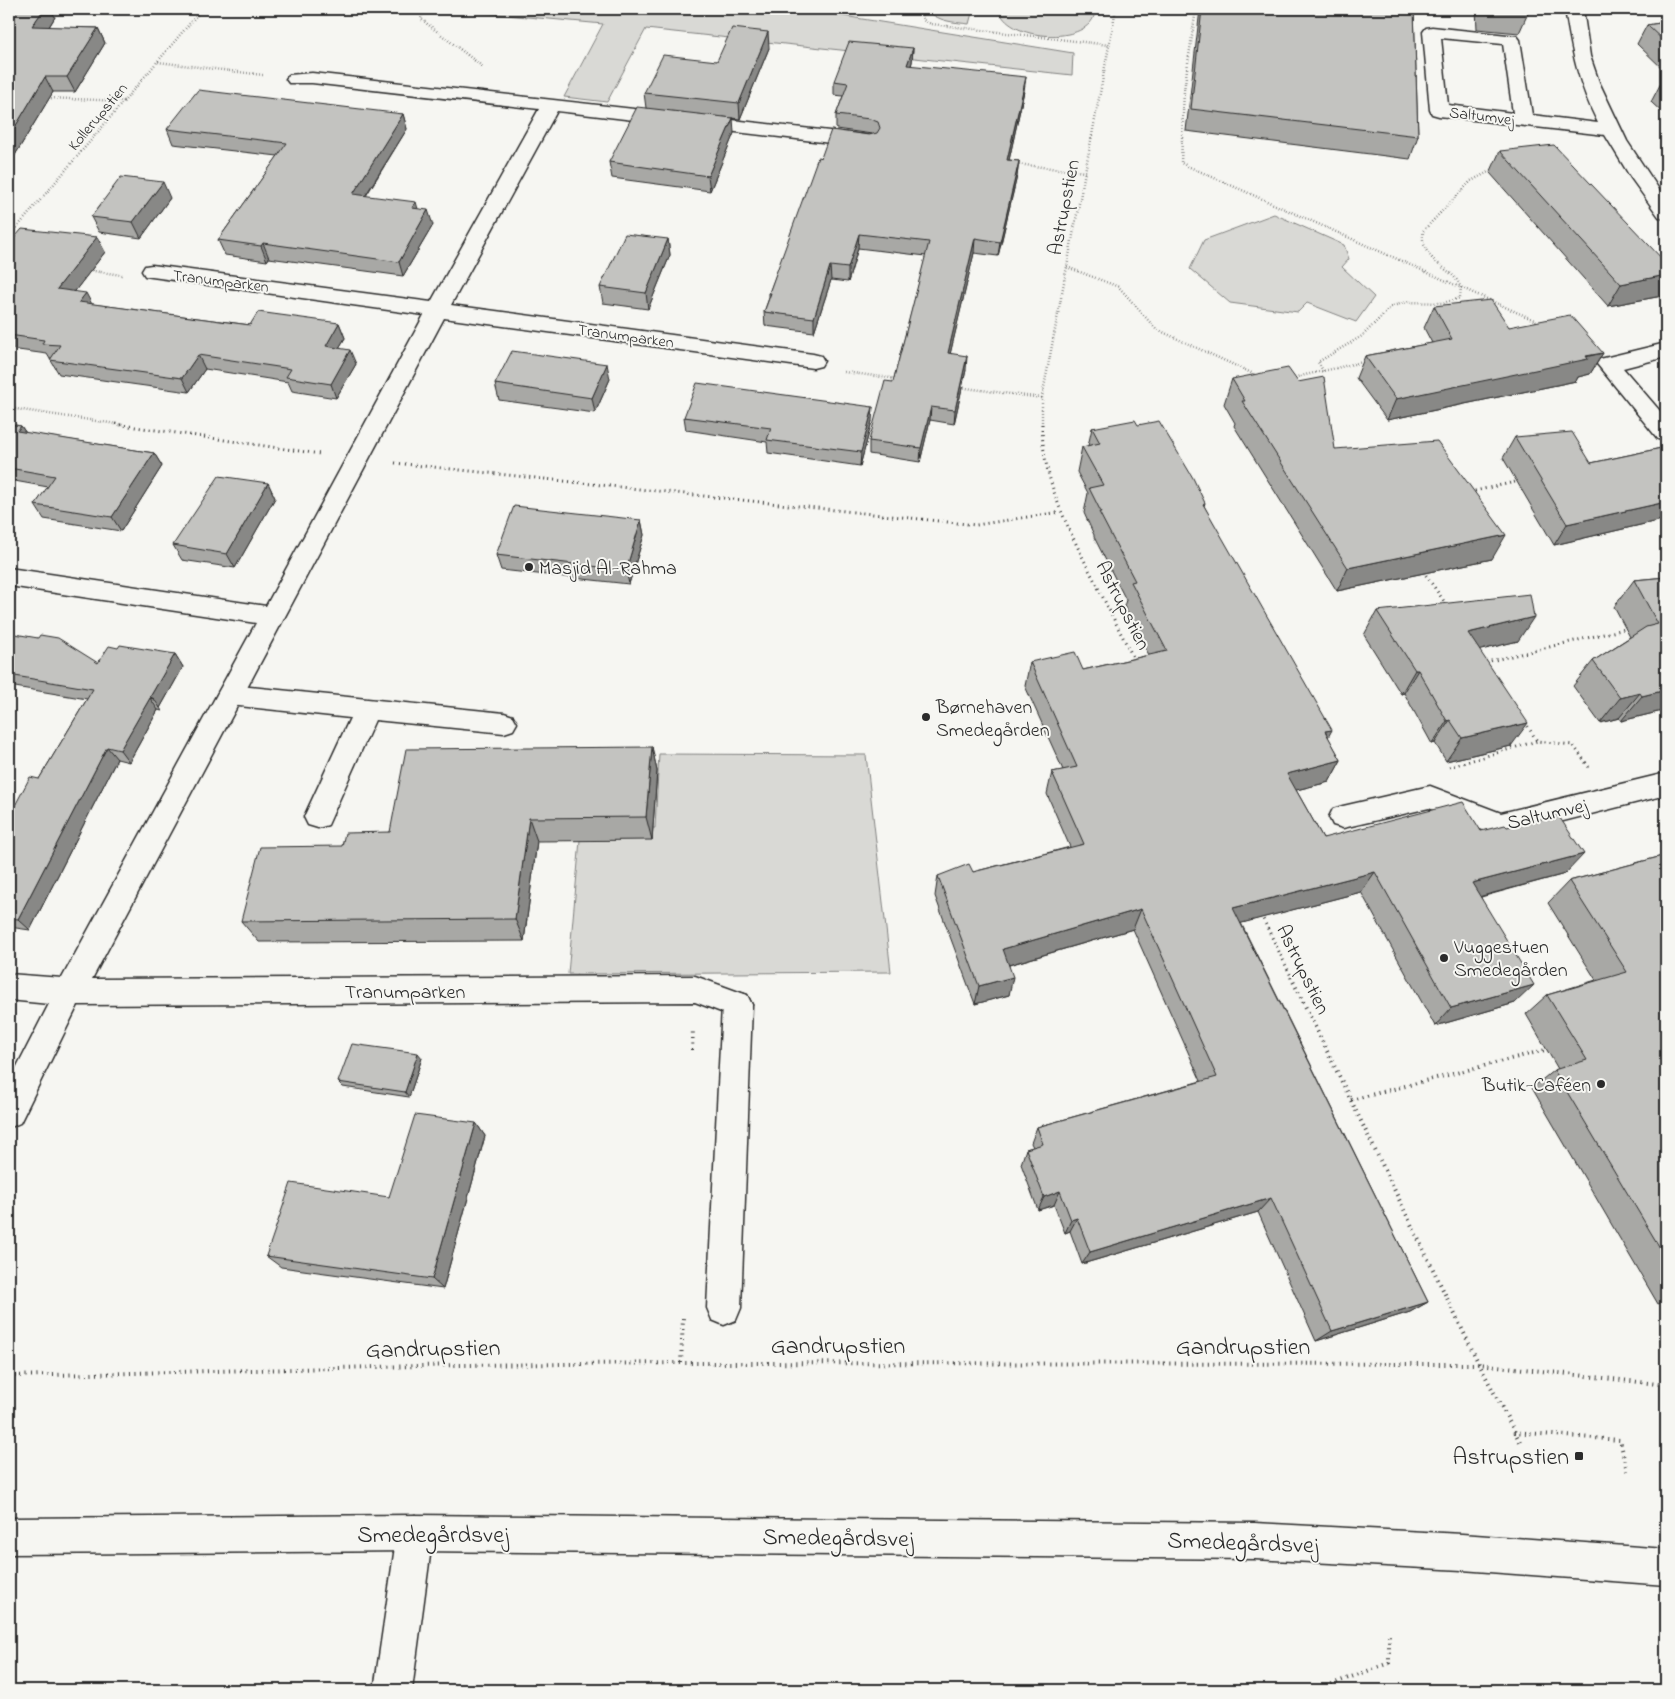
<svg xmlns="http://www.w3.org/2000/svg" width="1675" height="1699" font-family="'Indie Flower',sans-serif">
	<rect width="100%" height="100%" fill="#f6f6f2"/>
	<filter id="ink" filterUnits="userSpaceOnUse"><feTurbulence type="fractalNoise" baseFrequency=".02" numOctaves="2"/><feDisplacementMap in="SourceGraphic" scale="10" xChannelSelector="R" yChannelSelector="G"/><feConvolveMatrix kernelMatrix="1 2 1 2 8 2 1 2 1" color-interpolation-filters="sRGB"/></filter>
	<g filter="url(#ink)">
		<path fill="#d9d9d5" stroke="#828280" d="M441,9h359l273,44 -1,22 -426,-46 -39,73 -43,-5 39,-73z
			M928,9h45l-4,15c-16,-2 -29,-2 -41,-13z
			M999,9h96c1,37 -88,34 -96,0z
			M1274,214l70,31 5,14 -7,8 32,30 -18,25 -49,-19 -9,9 -68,-9 -40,-34 14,-29z
			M659,754l207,1 25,217 -323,2 13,-145 74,-1z"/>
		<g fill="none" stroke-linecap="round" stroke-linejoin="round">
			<defs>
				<path id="service" d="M230,685l274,28 9,3 4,7 -4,7 -9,3 -129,-13 -47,105 -10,3 -10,-3 -4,-8 46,-99 -120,-13 -9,-3 -4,-7 4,-7z
					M1666,773v22l-166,42 -71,-29 -86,20 -10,-3 -4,-8 4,-8 10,-3 87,-20 71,27z
					M737,992l10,3 5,10 -11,303 -5,12 -12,5 -12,-5 -5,-12 15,-303 5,-10z"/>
				<path id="minor" d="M1565,9h18l7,47 9,26 28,59 39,59v19l-7,-2 -28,-39 -26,-43 -166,-19 -7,-2 -2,-4 -7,-78 3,-4 6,-1 85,9 3,4 12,75 66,8c-20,-40 -26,-71 -33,-114zM1441,38l62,6 10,69 -65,-8z
					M312,73l553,62 7,2 2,4 -2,4 -7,2 -308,-36 -106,194 362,49 8,2 3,5 -3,5 -8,2 -369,-50 -352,661 603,-3 52,19 5,10 -5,10 -10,3 -42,-16 -617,3 -58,118 -11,5v-46l40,-78 -40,-4v-26l53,4 194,-355 -247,-37v-18l257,38 158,-291 -272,-38 -7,-1 -3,-5 3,-5 7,-1 279,37 108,-193 -227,-26h-23l-3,-4 3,-4z
					M1666,343v14l-43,11 43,50v23l-8,-2 -61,-75 3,-5z
					M415,1515l13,5 5,13 -21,157h-38l23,-157 5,-13z"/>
				<path id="tertiary" d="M415,1515l840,8 207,11 204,15v36l-204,-15 -207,-11 -840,-8 -406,3v-36z"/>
			</defs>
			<use href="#service" stroke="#2b2b2b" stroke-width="3"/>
			<use href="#minor" stroke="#2b2b2b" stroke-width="3"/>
			<use href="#tertiary" stroke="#2b2b2b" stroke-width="3"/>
			<path stroke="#2b2b2b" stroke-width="2.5" stroke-dasharray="0.5 2.5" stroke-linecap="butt" d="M424,9l-3,10 62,48
				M922,9l1,11 8,4 178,21
				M1196,9l-12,81 -3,73 360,160
				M158,62l105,13
				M45,98l79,3
				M1016,164l69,8
				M9,237l193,-228
				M1067,267l52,20 37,42 102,47
				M86,270l36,5
				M1665,321l1,-8
				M1323,371l-5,-9 44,-26 30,-30 16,-4 35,1 17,-5c7,-31 -41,-29 -37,-67l48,-50 23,-12
				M844,372l54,7
				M1292,378l75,-17
				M958,387l84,11
				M9,408l114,17
				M1042,425v-27l74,-389"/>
			<path stroke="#2b2b2b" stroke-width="3" stroke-dasharray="1 4" stroke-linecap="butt" d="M115,424l205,30
				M1042,424c0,53 23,98 46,144 16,31 31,62 47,93
				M395,463l581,62 84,-13
				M1470,492l50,-11
				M1423,571l25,36
				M1486,662l143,-34
				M1525,722l12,19 36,4 16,22
				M1449,767l88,-26
				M1261,915l31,63"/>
			<path stroke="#2b2b2b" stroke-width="4" stroke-dasharray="1 4.5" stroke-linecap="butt" d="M1291,977l188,387 41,78
				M692,1050l1,-21
				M1351,1100l198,-51
				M681,1363l2,-45
				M9,1376l450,-11 222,-2 798,1 187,21
				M1514,1432l106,8 7,31
				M1316,1690l73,-27v-28"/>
			<use href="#service" fill="#f6f6f2" fill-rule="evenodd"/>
			<use href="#minor" fill="#f6f6f2" fill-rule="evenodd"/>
			<use href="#tertiary" fill="#f6f6f2" fill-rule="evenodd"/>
		</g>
		<path fill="#a8a8a5" stroke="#2b2b2b" d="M9,9l46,8 -6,10 49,1 7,15 -30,49h-22l-44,73z
			M1200,9h214l4,127 -8,23 -224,-28z
			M1476,9h52l1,2 -10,22 -42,-4z
			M1666,22v50l-29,-28 10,-19z
			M769,48l-29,71 -17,-2 11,16 -24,58 -98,-13 -3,-16 37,-54 -2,-15 73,-32z
			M913,48l-1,14 -1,4 113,25 -15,69 10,1 -2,15 -19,80 -24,-3 -24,101 16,16 -12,54 -24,-4 -10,42 -51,-8v-13l24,-59 33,-126 -68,-8 -10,34 -17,-2 -17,52 -49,-6 -1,-14 5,-14v-5l52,-135 51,-24 -36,-5v-14l7,-19 -9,-1v-14z
			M1666,82v34l-15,-14 10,-19z
			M403,114l4,15 -41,67 52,13 15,16 -30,51 -134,-18 -2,3 -42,-6 -7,-15 60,-84 -105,-12 -6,-15z
			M1500,151l166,112v25l-4,8 -54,10 -118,-133z
			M170,198l-29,40 -42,-6 -8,-15z
			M97,237l8,15 -31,40 18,12 158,21 89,-2 6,15 -6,10 17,16 -20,34 -44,-7 -4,-9 -83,-13 -16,23 -130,-18 -12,-20 -36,-5 -2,-4v-101z
			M668,239l2,16 -22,54 -45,-6 -3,-16z
			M1434,306l75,21 94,26 -13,21 -12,3 -2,4 -189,39 -31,-42 9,-22 67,-13 -8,-15z
			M610,379l-15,34 -96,-13 -4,-16z
			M1232,379l103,70 157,110 -155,32 -103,-165 1,-3 -11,-19z
			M684,417l188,4 -12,45 -92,-13 -1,-11 -81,-12z
			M9,424l12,2 5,7 128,20 8,13 -41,65 -77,-12 -9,-14 13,-18 -39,-7z
			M1138,425l67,78 -1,3 124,231 13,23 -12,22 -33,8 27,48 158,-7 26,-4 58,47 -84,23 34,106 -80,23 -74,-134 -120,31 187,379 -18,10 -94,29 -58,-129 -176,52 -12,-33 -5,2 -11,-28 -16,5 -17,-46 5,-15 7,-2 -2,-4 6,-16 164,-46 -68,-152 -124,36v30l-34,9 -40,-108 3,-20 35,-4 97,-25 -23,-53 5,-22 11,-2 -38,-84 5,-24 53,8 66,-15 -25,-49 2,-6 -32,-63v-2l-10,-22 4,-20 -11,-21 5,-25 6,-1 4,-18z
			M1515,437l76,26 75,-16v72l-112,26 -51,-87z
			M268,483l7,15 -40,70 -53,-8 -9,-15z
			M641,520l3,15 -15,49 -128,-14 -5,-15z
			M1666,577v133l-45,11 -2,-3 -19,5 -27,-37 20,-25 37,-24 -16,-30 20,-27z
			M1377,611l141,30 -39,9 32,96 -65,15 -11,-18 -3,1 -28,-51 -3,1 -37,-59z
			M9,633l89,30 77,-9 8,13 -23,41 2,3 -4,-1 -29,52 -12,-3 -87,171 -21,-3v-110l30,-38 48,-80 -78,-13z
			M652,747l5,24 -5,69 -115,1 -13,100 -265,1 -18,-21 101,-75 48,-14z
			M1666,855v446l-8,3 -126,-216 22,-18 4,-1 -32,-55 21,-19 49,-15 -48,-77 21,-22z
			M422,1058l-13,39 -66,-10 -5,-5z
			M476,1123l9,13 -42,153 -162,-22 -15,-11 123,-59z"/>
		<path fill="#888886" stroke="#2b2b2b" d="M44,9h7l4,8 -15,24 -8,-15z
			M98,28l7,15 -30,49 -8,-15z
			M768,32l1,16 -29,71 -1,-16z
			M913,48l-1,14 -5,18v-15z
			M45,77l8,15 -44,73v-28z
			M1026,77l-2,14 -18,83 1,-14z
			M403,114l4,15 -50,80 -4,-15z
			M733,118l1,15 -24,58 -2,-15z
			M1019,161l-2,15 -19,80 2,-14z
			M163,182l7,16 -29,40 -8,-16z
			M416,202l4,14 -8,-8z
			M428,210l5,15 -30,51 -4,-14z
			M859,234l-1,14 -10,34v-14z
			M97,237l8,15 -40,52 -8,-15z
			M975,238l-1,15 -27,114 1,-14z
			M668,239l2,16 -22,54 -2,-16z
			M263,243l6,15 -2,3 -6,-15z
			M830,266l1,14 -17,52v-14z
			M1666,275v13l-4,8 -54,10 13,-22z
			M86,293l8,15 -15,-6z
			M339,323l6,15 -14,23 -5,-15z
			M350,350l6,14 -20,34 -5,-14z
			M1603,353l-13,21 -12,3 -2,4 -189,39 9,-21z
			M198,355l7,14 -16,23 -7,-14z
			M967,356l-1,14 -12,54 1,-14z
			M607,364l3,15 -15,34 -3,-15z
			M873,407l-1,14 -12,45 1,-14z
			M931,407l-1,13 -10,42 1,-14z
			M21,426l9,13 -13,-8z
			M154,453l8,13 -41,65 -9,-14z
			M268,483l7,15 -40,70 -8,-14z
			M1666,502v17l-112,26 13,-21z
			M641,520l3,15 -15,49 -3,-14z
			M1506,535l-14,24 -155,32 11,-23z
			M1534,617l-16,24 -65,16 15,-24z
			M175,654l8,13 -23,41 -6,-9 -4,-2z
			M1415,670h3l-14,23 -3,1z
			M1666,690v20l-45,11 21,-25z
			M1640,693l-21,25 -19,5 20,-25z
			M150,698l8,12 -29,52 -9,-12z
			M1450,720l-15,23 -3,1 15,-23z
			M1528,723l-17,23 -65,15 16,-23z
			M1332,730l-12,22 5,-21z
			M107,747l10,12 -87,171 -12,-11z
			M652,747l5,24 -5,69 -6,-23z
			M1341,760l-12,22 -53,13 11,-21z
			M529,818l8,23 -13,100 -9,-22z
			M1584,854l-19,20 -109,29 16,-20z
			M1375,872l-14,20 -138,36 10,-20z
			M1141,909l-8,20 -135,39 5,-19z
			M1013,977l-4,18 -34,9 4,-18z
			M1534,985l-19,18 -80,23 16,-18z
			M418,1053l4,5 -13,39 -4,-5z
			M476,1123l9,13 -42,153 -11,-10z
			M1060,1191l-6,14 -16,5 6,-13z
			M1271,1198l-13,14 -176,52 8,-12z
			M1077,1218l-7,13 -5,2 6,-13z
			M1428,1302l-18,10 -94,29 16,-10z"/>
		<path fill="#c3c3c0" stroke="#2b2b2b" d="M9,9h35l-12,17 66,2 -31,49h-22l-36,60z
			M1202,9h212l4,127 -227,-27z
			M1512,9h16l1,2z
			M1666,22v21l-19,-18z
			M732,28l36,4 -29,71 -95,-10 19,-38 54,6z
			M849,42l64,6 -6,17 119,12 -19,83 12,1 -19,81 -25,-4 -27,115 19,3 -12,54 -24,-3 -10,41 -52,-7 16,-60 8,1 36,-140 -70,-8 -11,34 -18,-2 -16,52 -50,-6 7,-19h-2l49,-136 3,1 10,-28 38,5 8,-2 3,-5 -2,-6 -8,-3 -34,-4 12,-32 -14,-2z
			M1666,82v5l-5,-4z
			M198,90l205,24 -50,80 63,8 -4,6 16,2 -29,52 -136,-19 -2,3 -43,-6 69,-97 -120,-14z
			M637,107l96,11 -25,58 -99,-14z
			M1554,145l112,118v12l-45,9 -121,-133z
			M121,177l42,5 -30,40 -42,-5z
			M22,229l75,8 -40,52 29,4 -7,9 171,23 8,-13 81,11 -13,23 24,4 -19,34 -45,-7 5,-8 -93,-14 -16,23 -132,-18 10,-15 -18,-1 2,-4 -35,-5v-21l2,-2 -2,-1v-67z
			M625,234l43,5 -22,54 -46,-6z
			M1491,300l18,27 61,-12 33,38 -17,3 2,3 -192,40 -31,-43 87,-17 -18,-33z
			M512,351l95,13 -15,34 -97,-14z
			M1288,368l10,14 26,-5 11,72 102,-8 69,94 -158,33 -106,-167h3l-13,-22z
			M697,383l176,24 -12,45 -94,-12 4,-12 -87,-11z
			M1135,420l3,5 21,-4 34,57 12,25 -2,1 129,226 -7,1 16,29 -54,14 36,64 140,-36 18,29 24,-6 2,2 51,-12 26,39 -112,29 62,102 -83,23 -76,-136 -142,36 195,394 -96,29 -61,-133 -181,54 -13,-34 -6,2 -11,-29 -16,6 -18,-48 17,-5 -6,-17 180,-50 -76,-168 -138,40 10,28 -34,9 -41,-110 31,-12 4,8 111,-28 -32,-72 25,-5 -47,-105 45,-10 8,18 84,-19 -36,-69 4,-1 -36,-69h2l-12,-24 14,-3 -21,-38 18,-4 -8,-15z
			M9,424l12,2 -4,5 137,22 -42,64 -77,-12 20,-29 -46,-8z
			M1572,432l19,31 75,-16v55l-99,22 -52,-87z
			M219,476l49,7 -41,71 -54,-9z
			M514,506l127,14 -15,50 -130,-15z
			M1666,577v113l-24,6 -2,-3 -20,5 -27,-37 53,-34 12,-3 -24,-44z
			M1530,594l4,23 -66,16 60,90 -66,15 -12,-18 -3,1 -29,-51h-3l-38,-59z
			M9,633l29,5 2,-3 18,3 40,25 11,-17 9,2 2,-3 55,9 -25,43 4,2 -4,-1 -30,52 -13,-3 -89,172 -9,-1v-101l21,-40 9,2 54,-90 -84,-14z
			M652,747l-6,70 -117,1 -14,101 -274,2 19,-74 82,-1 3,-13 45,-1 16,-83z
			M1666,855v403l-112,-188 33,-10 -40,-65 80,-23 -58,-91z
			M352,1044l66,9 -13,39 -67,-10z
			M415,1115l61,8 -44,156 -166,-23 25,-73 98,14z"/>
	</g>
	<g fill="#2b2b2b" stroke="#f6f6f2" stroke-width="2">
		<circle cx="529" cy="567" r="5"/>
		<circle cx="926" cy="717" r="5"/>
		<circle cx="1444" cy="958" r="5"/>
		<circle cx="1601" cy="1084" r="5"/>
		<rect x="1574" y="1451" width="10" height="10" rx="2.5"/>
	</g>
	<g text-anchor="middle" stroke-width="4" stroke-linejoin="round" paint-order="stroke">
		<g font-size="16" fill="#2b2b2b" stroke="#f6f6f2">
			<text transform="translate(1482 115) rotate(7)" y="6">Saltumvej</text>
			<text transform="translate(97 116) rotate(-50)" y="6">Kollerupstien</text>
			<text transform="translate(221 280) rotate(7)" y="6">Tranumparken</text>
			<text transform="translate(626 335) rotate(8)" y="6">Tranumparken</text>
		</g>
		<g font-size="20" fill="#2b2b2b" stroke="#f6f6f2">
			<text transform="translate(1063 207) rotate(-79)" y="7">Astrupstien</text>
			<text transform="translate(1124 605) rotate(63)" y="7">Astrupstien</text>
			<text transform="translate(1547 813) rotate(-13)" y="7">Saltumvej</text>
			<text transform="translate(1304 969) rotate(64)" y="7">Astrupstien</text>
			<text x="405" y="998">Tranumparken</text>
		</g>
		<g font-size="20" fill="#2b2b2b" stroke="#f6f6f2" text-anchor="start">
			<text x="539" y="574">Masjid Al-Rahma</text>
			<text x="936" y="713">Børnehaven<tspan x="936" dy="23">Smedegården</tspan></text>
			<text x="1454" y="953">Vuggestuen<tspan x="1454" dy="23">Smedegården</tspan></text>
			<text x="1591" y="1091" text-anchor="end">Butik-Caféen</text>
		</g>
		<g font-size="24" fill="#2b2b2b" stroke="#f6f6f2">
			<text x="838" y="1353">Gandrupstien</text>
			<text x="1243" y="1354">Gandrupstien</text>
			<text transform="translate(433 1348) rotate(-1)" y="8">Gandrupstien</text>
			<text x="433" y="1542">Smedegårdsvej</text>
			<text transform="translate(838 1537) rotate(1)" y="8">Smedegårdsvej</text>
			<text transform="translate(1243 1542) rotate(2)" y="8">Smedegårdsvej</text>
		</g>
		<g font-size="24" fill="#2b2b2b" stroke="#f6f6f2" text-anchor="end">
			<text x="1569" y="1464">Astrupstien</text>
		</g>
	</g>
	<rect width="1675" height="1699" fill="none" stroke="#f6f6f2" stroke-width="30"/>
	<rect x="15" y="15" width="1645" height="1669" fill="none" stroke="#2b2b2b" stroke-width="2" filter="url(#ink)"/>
</svg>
